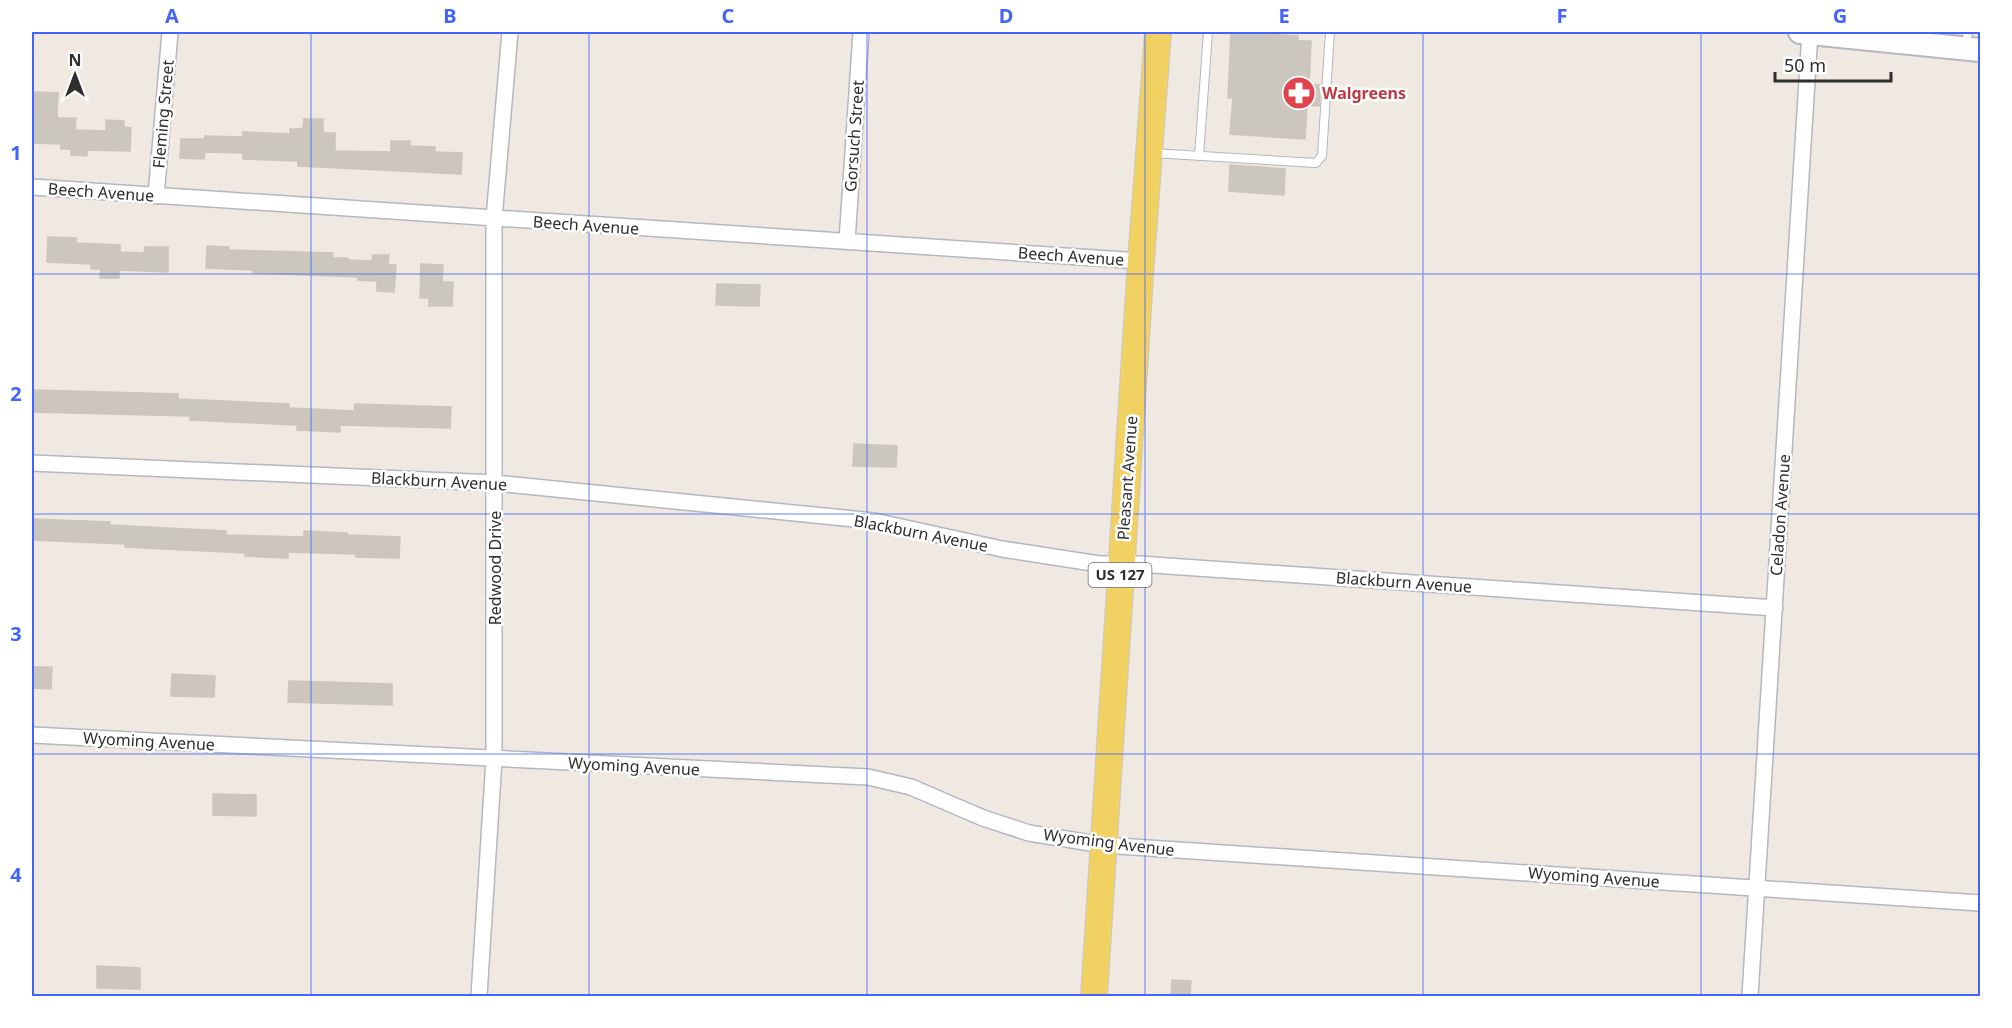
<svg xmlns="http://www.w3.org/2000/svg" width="2012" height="1028" font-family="'Noto Sans',sans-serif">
	<rect width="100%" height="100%" fill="#efe9e1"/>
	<path fill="#cbc7bf" stroke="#cbc5ba" stroke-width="1.5" d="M1231,32l67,4v5h13l-2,43 11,1 -1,21 -12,-1 -2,34 -75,-5 3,-36h-5z
		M35,92l23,1 -1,25h19l-1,12 31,1v-11l18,1v6l7,1 -1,23 -43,-1v6l-16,-1v-6h-10v-5l-29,-1v-26h2z
		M304,119h19v14h12v18l56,1v-11h19v5l25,1v5l27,1 -1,21 -163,-8v-5l-55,-2v-6l-38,-1 -1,7 -24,-1 1,-19h24v-3l38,1v-5l47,2v-5h13z
		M1230,165l55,4 -1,26 -55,-4z
		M48,237l28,1v5l44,2v7l24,1 1,-6h23v25l-49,-2v8h-19l1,-9h-10v-5l-44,-2z
		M207,246l22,1v3l104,3 -1,5h16v2l24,1 1,-6h16l-1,10h8l-2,27 -17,-1v-10l-19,-1v-3l-105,-4v-3l-47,-2z
		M421,264l22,1 -1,17h11l-1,24h-23v-8h-9z
		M717,284l43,1 -1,21 -43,-1z
		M32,390l146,4v5l111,5v4l65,3 1,-7 96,3 -1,21 -110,-3v7l-43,-2v-5l-107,-5v-4l-158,-4z
		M854,444l43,2 -1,21 -43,-1z
		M32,519l78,3 -1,3 117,6v4l78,2v-6l43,2v2l53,2 -1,21 -43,-1v-3l-68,-2v6l-43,-2v-3l-120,-6v-3l-93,-4z
		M32,667h20l-1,22 -19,-1z
		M172,674l43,2 -1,21 -43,-1z
		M289,681l103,3v21l-104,-3z
		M213,794l43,1v21l-43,-1z
		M97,966l43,2v21l-43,-1z
		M1172,980l19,1 -1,15h-19z"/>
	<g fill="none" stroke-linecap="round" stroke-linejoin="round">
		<defs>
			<path id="lane" d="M1966,47l2,-15
				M1153,153l163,10 6,-7 8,-124
				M1199,156l9,-124"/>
			<path id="street" d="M32,187l1109,74
				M156,196l14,-164
				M847,241l14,-209
				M32,463l463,20 379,38 128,28 97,15h40l636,44
				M32,735l836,42 43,10 72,31 46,15 74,12 877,58
				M479,996l15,-237v-540l16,-187
				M1750,996l60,-964"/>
			<path id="secondary" d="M1800,32l180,18"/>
			<path id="primary" d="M1094,996l47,-735 17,-229"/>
		</defs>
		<use href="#lane" stroke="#b4b7c1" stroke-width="10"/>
		<use href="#street" stroke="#b4b7c1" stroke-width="18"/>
		<use href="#secondary" stroke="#b4b7c1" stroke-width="26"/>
		<use href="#primary" stroke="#c9c9c9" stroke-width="28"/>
		<use href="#lane" stroke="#fff" stroke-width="8"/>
		<use href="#street" stroke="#fff" stroke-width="15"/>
		<use href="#secondary" stroke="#fff" stroke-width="22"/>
		<use href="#primary" stroke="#f2d163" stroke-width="26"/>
	</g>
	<path fill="none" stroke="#4264fb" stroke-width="1.5" stroke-opacity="0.55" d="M311,32v964M589,32v964M867,32v964M1145,32v964M1423,32v964M1701,32v964M32,274h1948M32,514h1948M32,754h1948"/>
	<defs>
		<symbol id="pharmacy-disc" viewBox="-11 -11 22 22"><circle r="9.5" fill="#e0444e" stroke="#fff"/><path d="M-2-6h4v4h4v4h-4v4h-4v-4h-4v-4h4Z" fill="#fff"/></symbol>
	</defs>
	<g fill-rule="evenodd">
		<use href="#pharmacy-disc" x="1280" y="74" width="38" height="38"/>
	</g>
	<g text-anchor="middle" stroke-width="5" stroke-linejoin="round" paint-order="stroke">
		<rect fill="#fff" stroke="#6d6d6d" stroke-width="1.5" x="1088.5" y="563" width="63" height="24" rx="4.5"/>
		<g font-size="15" font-weight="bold" fill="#2e2e2e">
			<text x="1120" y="580">US 127</text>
		</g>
		<g font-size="16" font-weight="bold" fill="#be3a42" stroke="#fff" text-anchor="start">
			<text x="1322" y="99">Walgreens</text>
		</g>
		<g font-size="16" fill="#2e2e2e" stroke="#fff">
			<text transform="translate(163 114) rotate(-85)" y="6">Fleming Street</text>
			<text transform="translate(854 136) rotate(-86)" y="6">Gorsuch Street</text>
			<text transform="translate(101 192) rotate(4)" y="6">Beech Avenue</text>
			<text transform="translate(586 225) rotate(4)" y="6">Beech Avenue</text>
			<text transform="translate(1071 256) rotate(4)" y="6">Beech Avenue</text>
			<text transform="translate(1127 478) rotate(-86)" y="6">Pleasant Avenue</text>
			<text transform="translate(439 481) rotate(3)" y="6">Blackburn Avenue</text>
			<text transform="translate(1780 515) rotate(-86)" y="6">Celadon Avenue</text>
			<text transform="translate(921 533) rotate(11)" y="6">Blackburn Avenue</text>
			<text transform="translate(495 568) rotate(-90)" y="6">Redwood Drive</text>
			<text transform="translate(1404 582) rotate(4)" y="6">Blackburn Avenue</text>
			<text transform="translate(149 741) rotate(3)" y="6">Wyoming Avenue</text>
			<text transform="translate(634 766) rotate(3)" y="6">Wyoming Avenue</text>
			<text transform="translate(1109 842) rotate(7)" y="6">Wyoming Avenue</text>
			<text transform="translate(1594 877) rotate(4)" y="6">Wyoming Avenue</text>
		</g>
	</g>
	<rect width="2012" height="1028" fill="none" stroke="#ffffff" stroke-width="66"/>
	<g transform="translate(75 75)" stroke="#ffffff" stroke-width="4.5" paint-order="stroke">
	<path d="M0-4.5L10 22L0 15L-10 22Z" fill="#2e2e2e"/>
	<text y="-9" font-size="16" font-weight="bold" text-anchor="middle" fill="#2e2e2e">N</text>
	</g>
	<path d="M1775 72v9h116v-9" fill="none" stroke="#2e2e2e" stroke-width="3"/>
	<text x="1784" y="72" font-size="18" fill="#2e2e2e" stroke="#ffffff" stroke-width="4.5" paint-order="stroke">50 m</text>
	<rect x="33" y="33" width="1946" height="962" fill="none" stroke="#4264fb" stroke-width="2"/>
	<g font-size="20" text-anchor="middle" font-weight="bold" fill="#4264fb">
		<text x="172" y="23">A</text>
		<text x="450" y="23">B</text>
		<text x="728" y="23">C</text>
		<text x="1006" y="23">D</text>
		<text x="1284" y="23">E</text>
		<text x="1562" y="23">F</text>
		<text x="1840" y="23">G</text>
		<text x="16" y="160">1</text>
		<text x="16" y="401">2</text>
		<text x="16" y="641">3</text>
		<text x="16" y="882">4</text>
	</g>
</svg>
